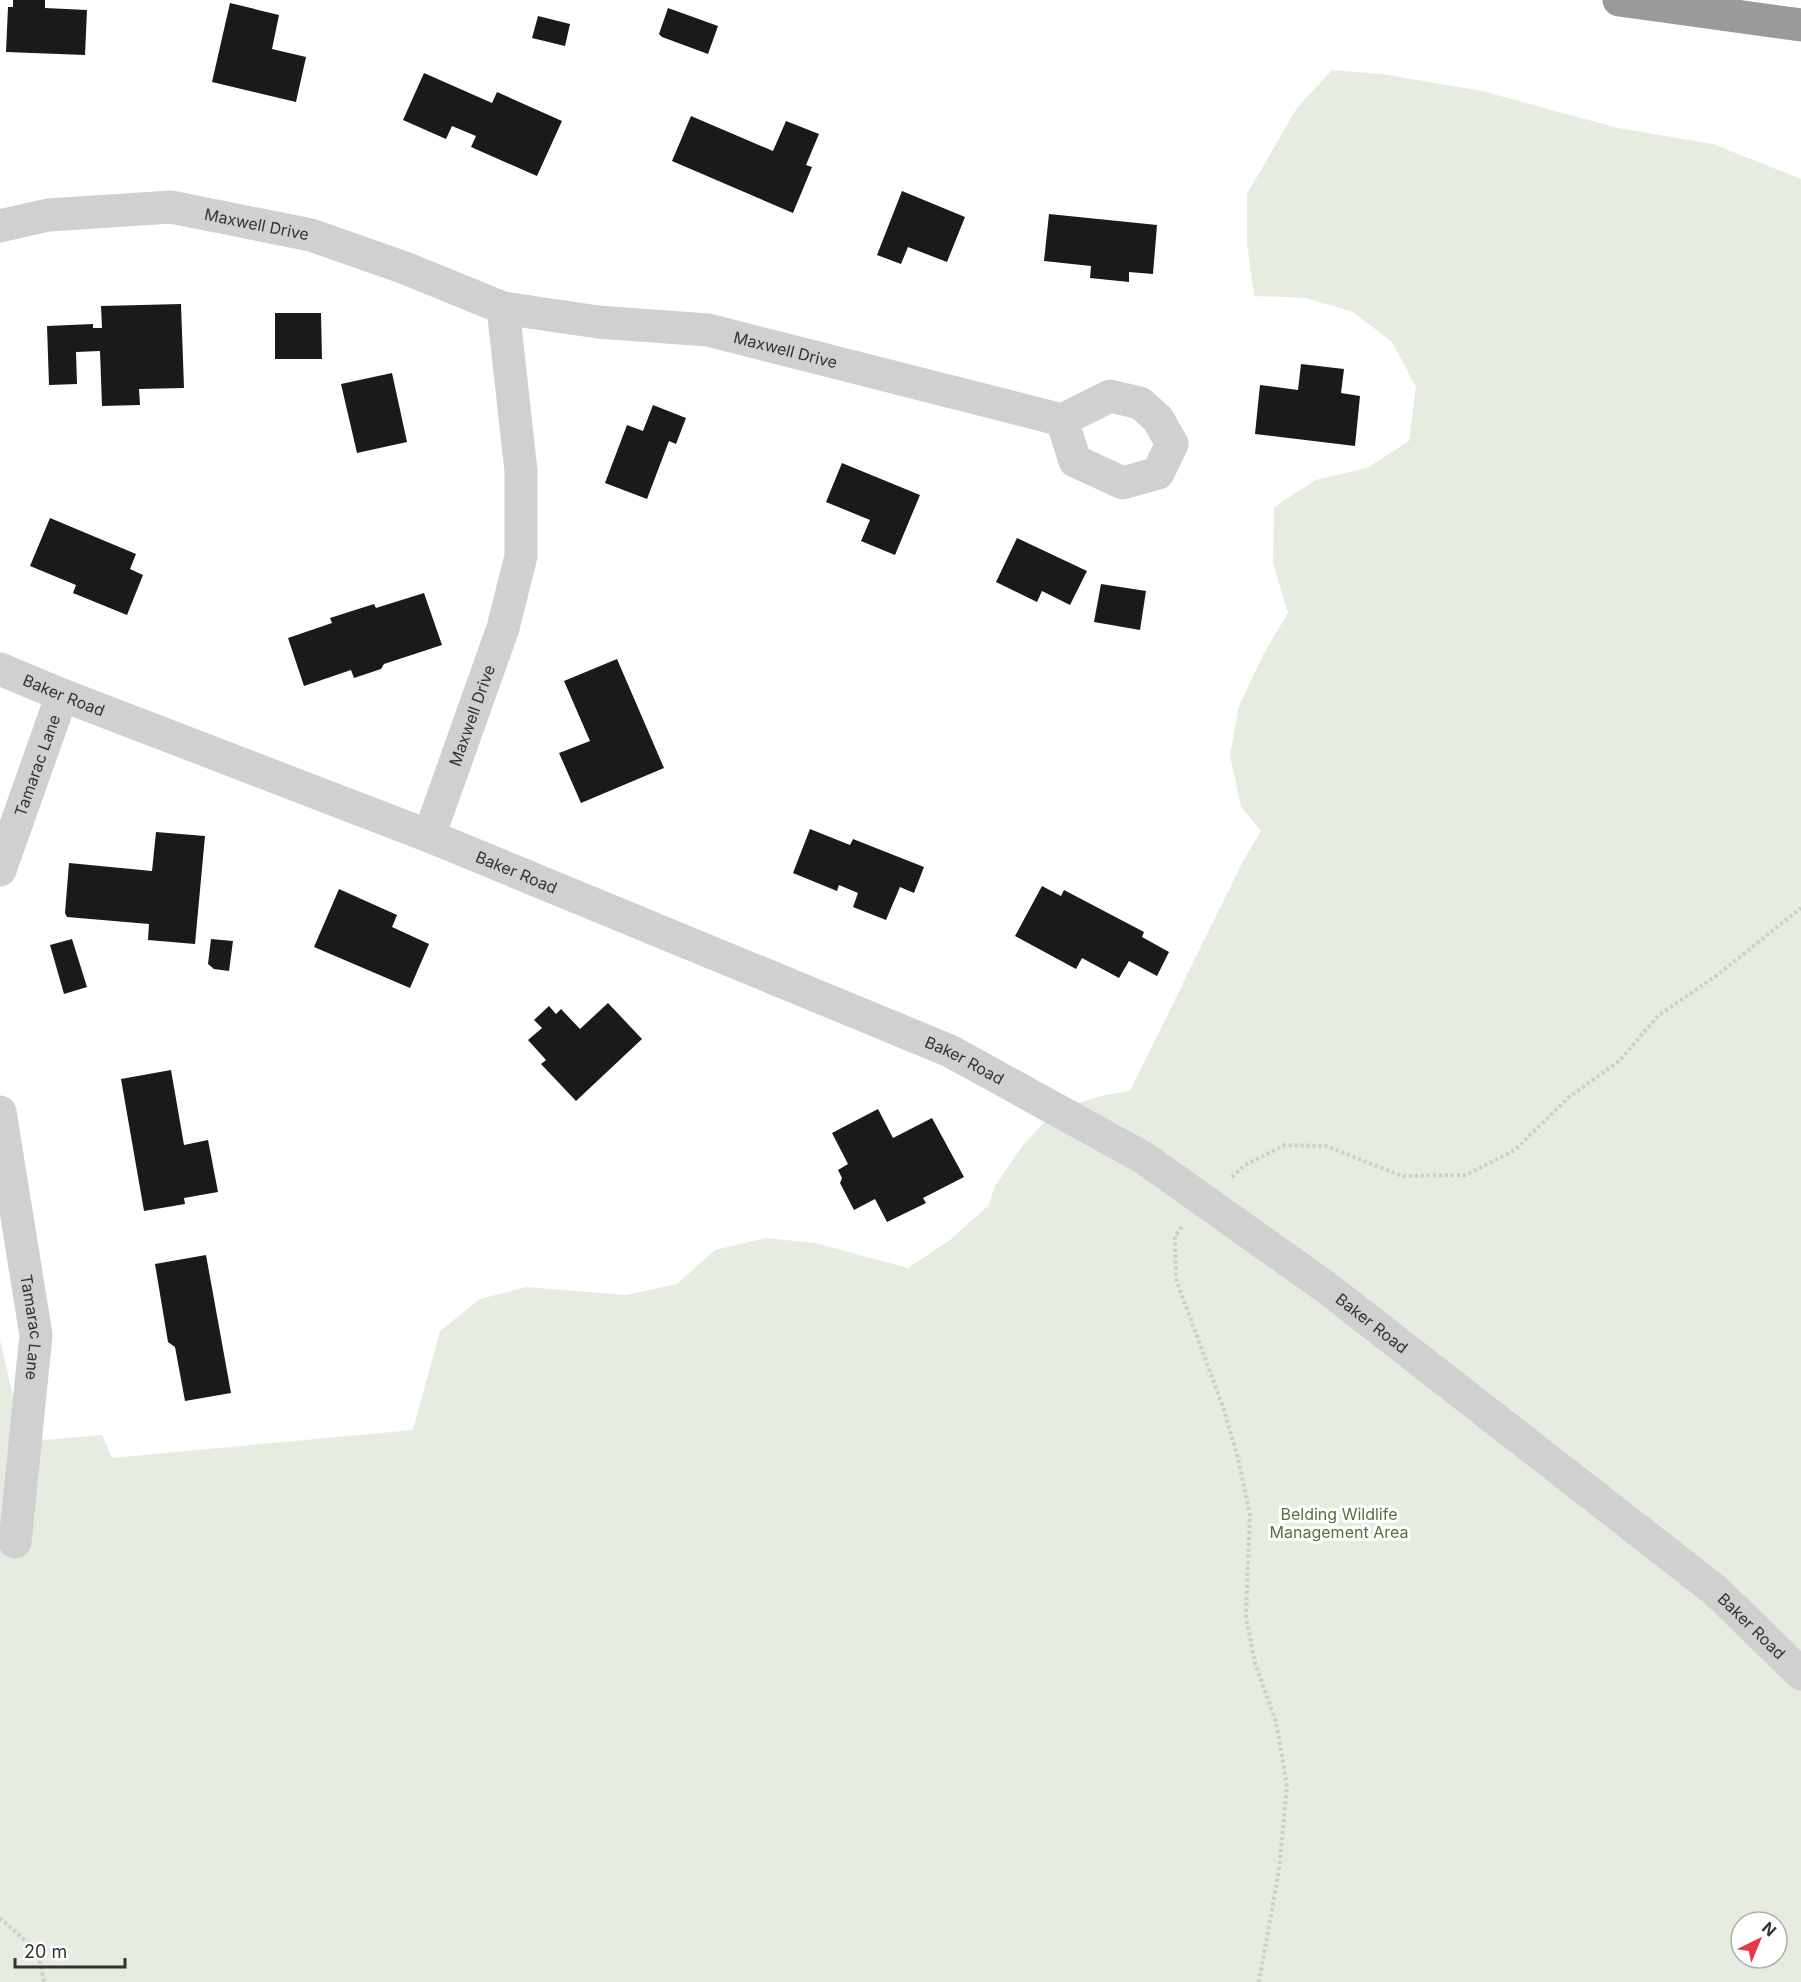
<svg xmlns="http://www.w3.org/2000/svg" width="1801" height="1982" font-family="Inter,sans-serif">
	<rect width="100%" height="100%" fill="#fff"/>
	<path fill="#e6ecdf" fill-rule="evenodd" d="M1332,70l50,4 100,17 136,37 95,16 88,35v1803h-1801v-642l13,56 6,46 83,-7 10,23 301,-28 27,-99 40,-32 47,-12 99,8 51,-11 38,-34 51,-12 49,5 93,25 42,-28 38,-34 7,-20 28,-41 33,-35 45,-14 29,-5 113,-230 18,-30 -20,-24 -11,-52 9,-49 24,-51 25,-42 -15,-50 1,-56 42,-27 51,-12 42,-27 7,-54 -24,-45 -39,-30 -47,-14 -52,-2 -7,-53v-49l50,-86zM1741,1922h36v36h-36z"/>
	<path fill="#1a1a1a" d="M13,0h32v8l42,2 -2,45 -79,-3 2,-45h5z
		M230,3l49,12 -7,34 34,8 -10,45 -84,-20z
		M668,8l50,18 -10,28 -46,-17 -3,-3z
		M538,16l32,8 -5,22 -33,-8z
		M424,73l68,30 5,-11 65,29 -25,55 -66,-29 5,-11 -24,-10 -6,13 -43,-19z
		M691,116l82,35 13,-30 33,13 -13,31 6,2 -19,46 -121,-52z
		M902,191l63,26 -18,45 -39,-15 -7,17 -24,-9z
		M1049,214l108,11 -4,49 -24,-2v10l-39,-4 1,-12 -47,-5z
		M181,304l3,84 -45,1 1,16 -38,1 -2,-55 -24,1 1,32 -28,1 -2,-59 46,-2v4h9l-1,-22z
		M275,313h46l1,46h-47z
		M1301,364l43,5 -3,24 19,3 -5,50 -100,-12 5,-49 38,5z
		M392,373l15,69 -50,11 -16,-69z
		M653,405l33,13 -10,26 -7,-3 -22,58 -42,-16 22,-58 16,6z
		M842,463l78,32 -25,60 -34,-14 9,-21 -44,-18z
		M50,518l86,36 -6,15 13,6 -16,40 -54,-22 3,-8 -46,-19z
		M1017,538l70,33 -17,34 -28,-14 -5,11 -41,-20z
		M1101,584l45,7 -6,39 -46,-8z
		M424,593l18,52 -58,19 -3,5 -27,9 -3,-8 -47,16 -16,-48 44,-15 -2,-5 44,-14 2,4z
		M617,659l47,109 -83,35 -22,-50 31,-12 -26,-60z
		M810,829l40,16 3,-6 71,28 -10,26 -14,-6 -14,33 -33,-13 5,-14 -19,-8 -2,6 -44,-18z
		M156,832l49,4 -10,108 -47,-4 1,-16 -82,-7 -2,-4 4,-50 83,8z
		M1042,886l19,10 3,-6 80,42 -2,5 27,15 -12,24 -28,-15 -10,17 -37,-20 -6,11 -61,-33z
		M339,889l58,26 -5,12 37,17 -19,44 -96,-41z
		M72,939l15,48 -23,7 -14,-49z
		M211,939l22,2 -4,30 -15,-2 -6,-5z
		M608,1003l34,36 -66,62 -35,-37 5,-4 -18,-20 14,-12 -8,-8 15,-14 7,8 5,-5 19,20z
		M171,1070l13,75 24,-5 10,52 -34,6 1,6 -41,7 -23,-132z
		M878,1109l15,29 39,-20 32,59 -41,21 3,5 -39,19 -12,-23 -21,11 -14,-27 2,-5 -4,-8 10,-6 -16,-31z
		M206,1255l25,138 -46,8 -10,-54 -7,-5 -13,-78z"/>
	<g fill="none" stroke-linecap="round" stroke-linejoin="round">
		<path stroke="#cdcdcd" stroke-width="4" stroke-dasharray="3 3" stroke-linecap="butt" d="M1232,1177l13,-12 40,-20 41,1 76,30 64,-1 49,-25 53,-52 51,-37 40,-46 57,-39 85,-68
			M1182,1227l-7,9 1,43 47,128 15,51 12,57 -4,101 9,47 21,59 11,64 -8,84 -20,112
			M0,1918l38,34 6,30"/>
		<g stroke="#d0d0d0" stroke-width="33">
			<path id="s1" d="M0,226l48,-11 123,-8 140,28 94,33 98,40 95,14 110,8 354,90 48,-24 30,7 18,16 14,25 -14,29 -35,10 -48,-22 -13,-41"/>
			<path id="s2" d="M0,669l62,26 367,141 521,215 194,107 183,130 389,303 85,83"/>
			<path id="s3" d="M429,836l74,-208 18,-72v-85l-18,-163"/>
			<path id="s4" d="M0,870l62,-175"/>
			<path id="s5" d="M0,1112l36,223 -21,207"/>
		</g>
		<path stroke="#9a9a9a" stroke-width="33" d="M1619,0l182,25"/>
	</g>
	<g text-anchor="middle" stroke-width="6" stroke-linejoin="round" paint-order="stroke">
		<g font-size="16" fill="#333" stroke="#fff">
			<text dy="6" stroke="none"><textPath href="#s1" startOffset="260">Maxwell Drive</textPath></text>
			<text dy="6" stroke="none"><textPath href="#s1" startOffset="807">Maxwell Drive</textPath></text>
			<text dy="6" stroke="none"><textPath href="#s2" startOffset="69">Baker Road</textPath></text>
			<text dy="6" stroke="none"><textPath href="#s3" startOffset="128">Maxwell Drive</textPath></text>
			<text dy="6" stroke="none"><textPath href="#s4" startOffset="111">Tamarac Lane</textPath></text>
			<text dy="6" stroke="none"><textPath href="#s2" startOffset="555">Baker Road</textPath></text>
			<text dy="6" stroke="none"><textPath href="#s2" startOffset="1041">Baker Road</textPath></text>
			<text dy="6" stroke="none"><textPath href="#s2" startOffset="1527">Baker Road</textPath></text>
			<text dy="6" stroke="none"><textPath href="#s5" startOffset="218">Tamarac Lane</textPath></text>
			<text dy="6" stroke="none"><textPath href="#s2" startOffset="2013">Baker Road</textPath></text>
		</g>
		<g font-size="16" fill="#56703f" stroke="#fff">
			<text x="1339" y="1520">Belding Wildlife<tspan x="1339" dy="18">Management Area</tspan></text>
		</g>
	</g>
	<g transform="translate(1759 1940) rotate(43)"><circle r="28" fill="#ffffff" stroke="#adadad" stroke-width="1.5"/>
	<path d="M0-4.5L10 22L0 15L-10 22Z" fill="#e63946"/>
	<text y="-9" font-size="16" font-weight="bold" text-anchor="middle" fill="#333333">N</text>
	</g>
	<path d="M15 1958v9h110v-9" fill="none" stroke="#333333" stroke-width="3"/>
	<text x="24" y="1958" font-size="18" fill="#333333" stroke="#ffffff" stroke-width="4.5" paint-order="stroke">20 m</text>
</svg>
